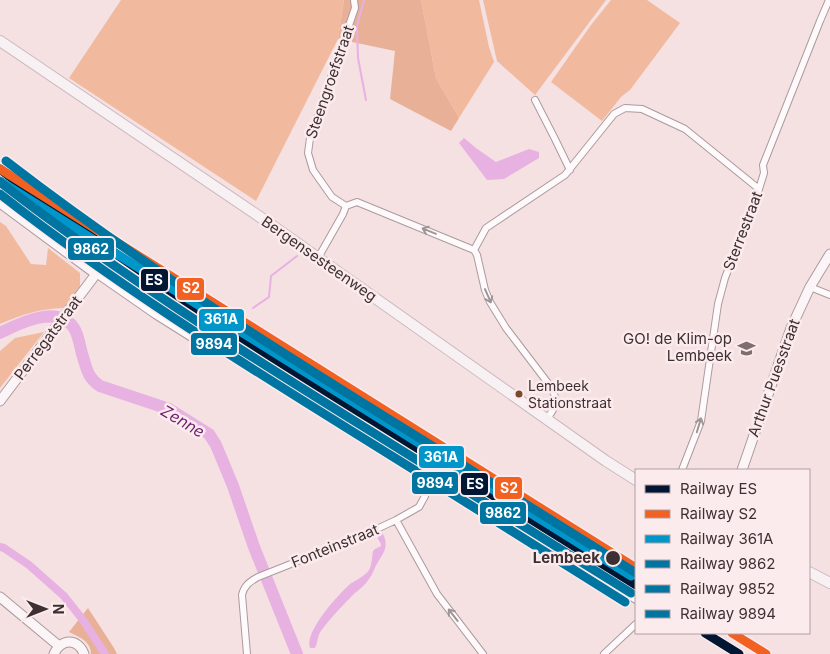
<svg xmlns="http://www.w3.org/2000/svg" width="830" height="654" font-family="Inter,sans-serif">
	<rect width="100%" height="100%" fill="#f5e0e2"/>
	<path fill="#f1ba9f" d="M121,0h223l-6,39 -82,162 -187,-123z
		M421,0h58l10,47 5,15 -35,56 -23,-40z
		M483,0h123l-71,95 -38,-34z
		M611,0h36l33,23 -50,67 -9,7 -19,24 -51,-39 40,-57z
		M0,222l6,4 25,38 15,1 2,-17 32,25v13l-16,22c-25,1 -41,6 -64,16z
		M44,332l-44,56v-37l15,-13z"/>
	<path fill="#e8b097" d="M344,0h77l15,78 23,40 -8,13 -61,-32 5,-48 -57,-12z
		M88,608l26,40 3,6h-26c0,-13 -12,-17 -22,-22z"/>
	<path fill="#e7b1e2" d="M464,138l12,10 20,14 33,-13 10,3v6l-35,21 -17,1 -28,-37z
		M383,534c6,12 1,18 -5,28 -4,6 -5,12 -9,17 -4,6 -9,10 -14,14 -11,11 -25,25 -34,38 -4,5 -3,12 -6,17h-5c-6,-16 28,-53 40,-64 6,-4 15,-8 19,-14 3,-5 3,-13 4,-19l2,-2 6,-3v-2l-3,-5v-3z"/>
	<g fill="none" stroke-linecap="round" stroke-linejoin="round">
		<path stroke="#e7b1e2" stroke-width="2" d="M364,0l-7,26 1,32 8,42
			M253,308l16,-11 2,-21 26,-20"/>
		<path stroke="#e7b1e2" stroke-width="8" d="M0,547l4,1 25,17 35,31 19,24 22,34"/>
		<path stroke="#e7b1e2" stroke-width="12" d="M0,333c20,-10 58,-29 74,-5 5,8 6,20 9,29 4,13 5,21 17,29l69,23 40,25 7,11 17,41 21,61 43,107"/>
		<defs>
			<path id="street" d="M535,100l20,39 15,31
				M346,206l11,-4 117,48 3,5 8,35 5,12 16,26 45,59c8,16 5,19 -4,32
				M346,206l-14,-9 -19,-27 -5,-17 2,-15 45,-130 -1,-8
				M474,250l12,-22 79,-53 49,-61 11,-6 17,1 43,20 74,60
				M318,258l25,-44 3,-8
				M96,274l59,41 43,27 60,25 23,13 118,74 237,146
				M810,287l20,8
				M682,470l19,-49 17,-117 7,-26 34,-89 5,-16 -1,-8 57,-144 9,-21
				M396,520l41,74 46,60
				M247,654l-5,-59c2,-9 7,-13 16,-18l106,-42 32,-15 23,-13 6,-11 4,-24
				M604,654l32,-30"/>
			<path id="secondary" d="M0,203l96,71 -96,127
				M742,470l49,-142 19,-41 20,-33
				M0,597l59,49
				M54,654c7,-16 24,-16 30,0"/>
			<path id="primary" d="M0,41l263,178 343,242 30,19
				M809,572l21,11"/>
		</defs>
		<use href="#street" stroke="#ab9b9d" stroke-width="8"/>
		<use href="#secondary" stroke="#ab9b9d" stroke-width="11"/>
		<use href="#primary" stroke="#ccb9be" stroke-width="12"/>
		<use href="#street" stroke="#fefafb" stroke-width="6"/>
		<use href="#secondary" stroke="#fbf5f7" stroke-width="9"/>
		<use href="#primary" stroke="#f8f1f3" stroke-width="10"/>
		<defs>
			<path id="rail-1" d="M0,169c120,93 248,174 377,254 86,54 173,108 259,162
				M705,633l34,21"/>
			<path id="rail-2" d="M0,169l636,399
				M732,633l34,21"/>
			<path id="rail-3" d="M0,181l631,395"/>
			<path id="rail-4" d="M0,182c116,90 240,168 364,245 89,55 178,111 267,166"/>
			<path id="rail-5" d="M6,161c119,92 246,173 373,252 86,53 172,107 257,160"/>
			<path id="rail-6" d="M0,194c111,87 231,162 350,236 92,57 184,115 275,172"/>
		</defs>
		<use href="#rail-1" stroke="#fbebed" stroke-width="12"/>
		<use href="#rail-2" stroke="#fbebed" stroke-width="12"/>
		<use href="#rail-3" stroke="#fbebed" stroke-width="12"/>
		<use href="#rail-4" stroke="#fbebed" stroke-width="12"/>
		<use href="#rail-5" stroke="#fbebed" stroke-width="12"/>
		<use href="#rail-6" stroke="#fbebed" stroke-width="12"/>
		<use href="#rail-1" stroke="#011633" stroke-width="9"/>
		<use href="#rail-2" stroke="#f16122" stroke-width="9"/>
		<use href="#rail-3" stroke="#0096ca" stroke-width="9"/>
		<use href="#rail-4" stroke="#0075a1" stroke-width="9"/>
		<use href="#rail-5" stroke="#0075a1" stroke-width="9"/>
		<use href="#rail-6" stroke="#0075a1" stroke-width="9"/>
	</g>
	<defs><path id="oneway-shaft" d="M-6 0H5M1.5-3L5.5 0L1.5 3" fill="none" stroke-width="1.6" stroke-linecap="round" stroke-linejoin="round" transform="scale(1.25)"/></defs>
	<g stroke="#9e9596">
		<use href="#oneway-shaft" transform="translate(429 231) rotate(-158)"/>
		<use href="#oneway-shaft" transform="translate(488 296) rotate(66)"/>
		<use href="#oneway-shaft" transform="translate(699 425) rotate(-73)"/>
		<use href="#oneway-shaft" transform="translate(453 615) rotate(-128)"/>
	</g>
	<defs>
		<symbol id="school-bare" viewBox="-9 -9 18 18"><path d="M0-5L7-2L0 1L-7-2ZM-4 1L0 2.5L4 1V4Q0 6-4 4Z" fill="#7e6e70" stroke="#fbebed" stroke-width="2.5" paint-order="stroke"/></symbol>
	</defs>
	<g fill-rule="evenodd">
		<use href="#school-bare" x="734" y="336" width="25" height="25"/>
	</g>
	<circle fill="#7a4b2a" stroke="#fbebed" stroke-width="2" cx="519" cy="394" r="4.5"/>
	<circle fill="#3e3032" stroke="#fbebed" stroke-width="2" cx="613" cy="558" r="8"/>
	<g text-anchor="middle" stroke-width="5" stroke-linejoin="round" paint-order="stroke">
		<g font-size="14" fill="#3e3032" stroke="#fbebed" text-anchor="start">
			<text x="528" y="391">Lembeek<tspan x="528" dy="17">Stationstraat</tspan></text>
		</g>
		<g font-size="15" fill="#3e3032" stroke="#fbebed">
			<text transform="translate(330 82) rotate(-71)" y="5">Steengroefstraat</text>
			<text transform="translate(743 231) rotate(-69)" y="5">Sterrestraat</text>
			<text transform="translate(319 259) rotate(35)" y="5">Bergensesteenweg</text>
			<text transform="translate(48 338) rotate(-53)" y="5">Perregatstraat</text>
			<text transform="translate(774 378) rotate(-70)" y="5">Arthur Puesstraat</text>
			<text transform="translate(335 546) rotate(-22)" y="5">Fonteinstraat</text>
		</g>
		<g font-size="15" fill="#3e3032" stroke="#fbebed" text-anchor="end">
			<text x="732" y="344">GO! de Klim-op<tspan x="732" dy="17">Lembeek</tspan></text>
		</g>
		<g font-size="15" font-weight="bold" fill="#3e3032" stroke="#fbebed" text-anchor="end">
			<text x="600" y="563">Lembeek</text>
		</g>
		<g font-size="16" font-style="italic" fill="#6c1d70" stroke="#fbebed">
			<text transform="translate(183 421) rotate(31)" y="6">Zenne</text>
		</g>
	</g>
	<g stroke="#fbebed" stroke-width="2">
		<rect x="67" y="237" width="48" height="24" rx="5" fill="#0075a1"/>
		<rect x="140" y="268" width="29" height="24" rx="5" fill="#011633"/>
		<rect x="176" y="277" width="29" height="24" rx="5" fill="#f16122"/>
		<rect x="198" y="308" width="47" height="24" rx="5" fill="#0096ca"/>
		<rect x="190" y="332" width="48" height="24" rx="5" fill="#0075a1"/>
		<rect x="418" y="445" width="47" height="24" rx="5" fill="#0096ca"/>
		<rect x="411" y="471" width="48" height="24" rx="5" fill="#0075a1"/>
		<rect x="460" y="472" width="29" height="24" rx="5" fill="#011633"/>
		<rect x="494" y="476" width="29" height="24" rx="5" fill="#f16122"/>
		<rect x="479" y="501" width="48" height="24" rx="5" fill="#0075a1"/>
	</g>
	<g font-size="14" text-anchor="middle" font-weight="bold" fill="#fff">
		<text x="91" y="254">9862</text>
		<text x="154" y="285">ES</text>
		<text x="191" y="293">S2</text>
		<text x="221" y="324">361A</text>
		<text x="214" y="349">9894</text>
		<text x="441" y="462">361A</text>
		<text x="435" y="488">9894</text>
		<text x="475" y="489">ES</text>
		<text x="509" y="493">S2</text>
		<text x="503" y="518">9862</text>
	</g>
	<rect x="635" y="469" width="175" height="165" fill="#fbebed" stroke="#afa0a2"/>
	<rect x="645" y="485" width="25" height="8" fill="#011633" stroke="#afa0a2"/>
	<text x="680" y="494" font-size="15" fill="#3e3032">Railway ES</text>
	<rect x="645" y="510" width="25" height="8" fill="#f16122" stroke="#afa0a2"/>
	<text x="680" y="519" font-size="15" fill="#3e3032">Railway S2</text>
	<rect x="645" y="535" width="25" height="8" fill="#0096ca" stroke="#afa0a2"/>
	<text x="680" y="544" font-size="15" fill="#3e3032">Railway 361A</text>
	<rect x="645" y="560" width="25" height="8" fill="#0075a1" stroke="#afa0a2"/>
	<text x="680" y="569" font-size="15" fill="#3e3032">Railway 9862</text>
	<rect x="645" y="585" width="25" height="8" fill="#0075a1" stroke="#afa0a2"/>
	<text x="680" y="594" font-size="15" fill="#3e3032">Railway 9852</text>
	<rect x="645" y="610" width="25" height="8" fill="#0075a1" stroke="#afa0a2"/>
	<text x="680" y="619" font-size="15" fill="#3e3032">Railway 9894</text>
	<g transform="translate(45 609) rotate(90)" stroke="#fbebed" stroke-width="4" paint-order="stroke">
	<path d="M0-4L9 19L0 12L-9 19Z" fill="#3e3032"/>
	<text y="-8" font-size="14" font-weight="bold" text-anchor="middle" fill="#3e3032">N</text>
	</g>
</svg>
